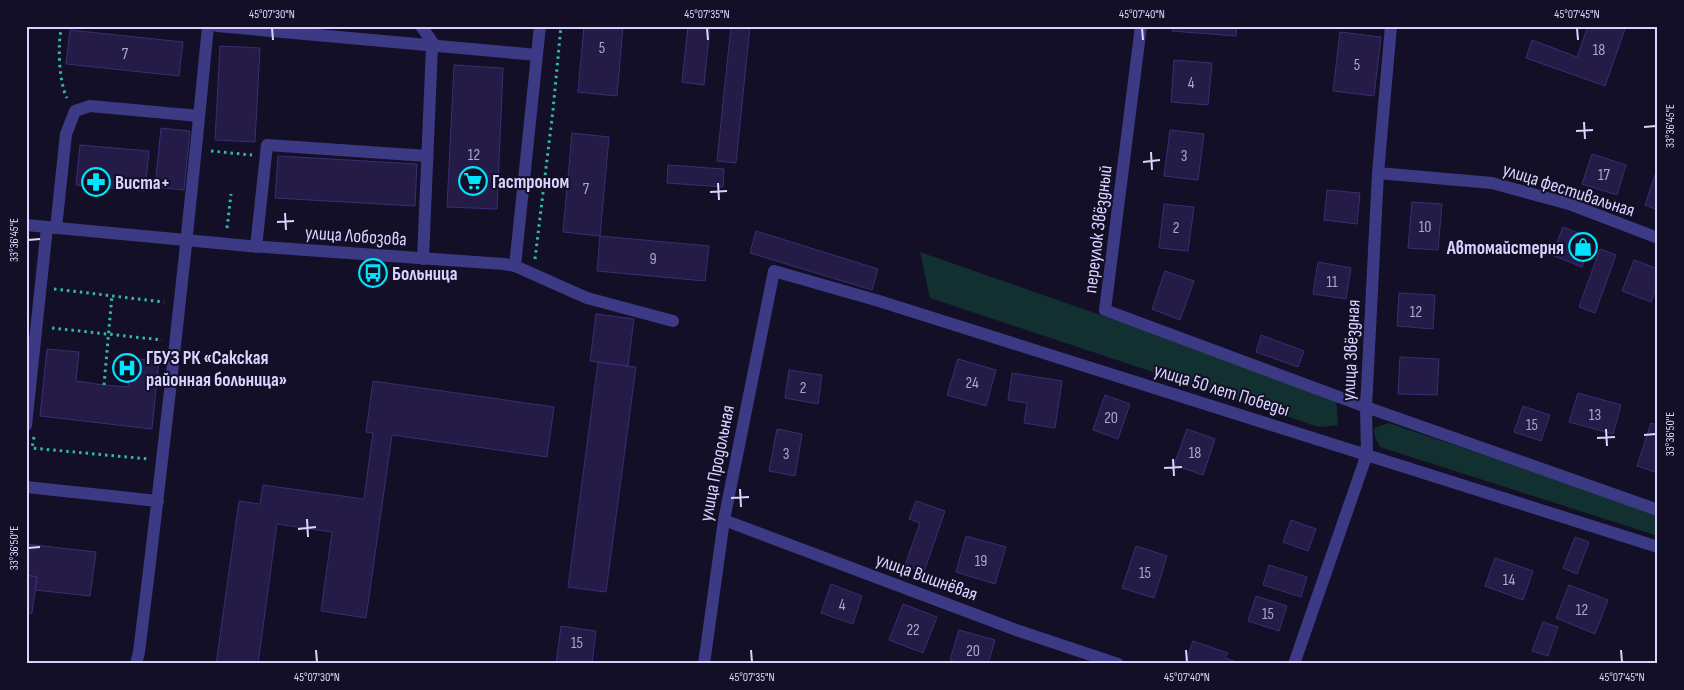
<svg xmlns="http://www.w3.org/2000/svg" width="1684" height="690" font-family="'Sofia Sans Condensed',sans-serif">
	<rect width="100%" height="100%" fill="#130f26"/>
	<path fill="#12302f" d="M920,252l416,145 2,28 -19,2 -389,-129z
		M1389,423l269,91v22l-278,-89 -5,-10 -1,-9z"/>
	<path fill="#241b47" stroke="#3b2d73" d="M584,26h39l-6,70 -39,-4z
		M688,26h22l-6,59 -22,-3z
		M731,26h19l-14,137 -19,-2z
		M1173,26h64l-1,10 -64,-5z
		M1588,26h38l-21,60 -79,-28 6,-18 45,17z
		M70,30l113,12 -4,34 -113,-12z
		M1340,32l41,5 -7,59 -41,-5z
		M220,46l40,2 -5,94 -40,-2z
		M26,59h2l-2,29z
		M1174,60l38,3 -4,42 -37,-3z
		M454,65l49,3 -6,141 -50,-2z
		M161,128l29,3 -6,59 -29,-3z
		M1170,130l34,4 -6,46 -34,-4z
		M572,133l37,4 -9,99 -37,-4z
		M80,145l69,6 -4,40 -69,-6z
		M1592,154l34,11 -9,30 -35,-11z
		M278,156l139,8 -2,42 -140,-8z
		M668,165l56,4 -1,18 -56,-4z
		M1658,166v44l-13,-5z
		M1327,190l33,3 -3,31 -33,-4z
		M1412,202l30,2 -4,46 -30,-2z
		M1164,204l30,3 -6,44 -29,-3z
		M1563,227l30,12 -11,28 -30,-12z
		M756,231l122,38 -6,21 -122,-37z
		M600,236l109,10 -4,35 -108,-10z
		M1600,249l16,6 -21,58 -16,-6z
		M1634,260l24,9v15l-7,18 -29,-11z
		M1318,262l33,6 -5,31 -33,-5z
		M1165,271l29,10 -14,39 -28,-11z
		M1399,293l36,2 -2,34 -36,-3z
		M596,314l38,5 -6,47 -38,-5z
		M1261,335l43,16 -6,16 -42,-15z
		M47,349l32,3 -3,29 28,4 24,2 3,-29 28,3 -7,68 -112,-13z
		M1400,357l39,2 -2,36 -39,-1z
		M958,359l38,11 -10,36 -39,-11z
		M598,362l38,5 -30,225 -38,-5z
		M789,370l33,5 -4,29 -33,-6z
		M1012,373l50,8 -7,47 -31,-5 3,-20 -19,-3z
		M373,381l181,26 -7,50 -155,-22 -26,183 -45,-7 11,-79 -55,-8 -19,140h-42l23,-163 21,3 3,-19 101,14 9,-66 -7,-1z
		M1578,393l43,12 -8,29 -44,-12z
		M1105,395l25,9 -12,35 -25,-9z
		M1523,406l27,9 -9,26 -27,-9z
		M1651,423l7,2v48l-21,-7z
		M777,429l25,5 -7,42 -26,-5z
		M1187,429l28,10 -12,36 -29,-10z
		M916,501l29,10 -21,61 -19,-7 15,-42 -11,-4z
		M1291,520l25,9 -8,22 -25,-9z
		M966,536l40,11 -11,37 -39,-12z
		M1575,537l14,5 -12,32 -14,-6z
		M26,544l70,8 -6,44 -55,-6 2,-13 -11,-2z
		M1136,546l31,10 -13,42 -32,-10z
		M1495,558l38,13 -10,29 -38,-14z
		M1269,565l38,12 -6,20 -38,-12z
		M26,575l11,2 -5,36h-6z
		M831,584l31,12 -9,28 -32,-11z
		M1569,585l39,15 -13,34 -39,-16z
		M1256,596l31,10 -8,25 -31,-10z
		M903,604l34,13 -14,36 -34,-13z
		M1543,622l15,5 -10,29 -16,-5z
		M561,626l35,5 -4,33h-36z
		M959,630l36,10 -7,24h-24l-14,-4z
		M1193,641l35,12 -3,5 18,6h-58z"/>
	<g fill="none" stroke-linecap="round" stroke-linejoin="round">
		<path stroke="#2fb8b0" stroke-width="3" stroke-dasharray="2.5 4" stroke-linecap="butt" d="M62,26c-5,17 -3,57 5,72
			M211,151l41,4
			M227,228l4,-34
			M535,259l18,-149 8,-84
			M54,289l110,13
			M52,328l110,12
			M104,385l8,-90
			M34,437l-2,11 116,11"/>
		<path stroke="#3d3a85" stroke-width="12" d="M217,26l320,29
			M421,26l14,20
			M1141,26l-36,284 261,97 292,103
			M1378,173l114,10 77,21 89,34
			M26,225l223,21 255,18 11,2 72,32 86,23
			M56,228l10,-94 9,-23 15,-5 109,10
			M256,247l11,-102 160,11
			M423,259l9,-213
			M515,266l25,-240
			M26,425l21,-198
			M26,487l132,14
			M724,520l292,110 102,34
			M136,664l3,-12c26,-208 49,-417 69,-626
			M704,664l20,-144 50,-249 105,30 779,246
			M1294,664l73,-210 -1,-47 12,-234 13,-147"/>
	</g>
	<path fill="none" stroke="#d9d4ff" stroke-width="2" d="M272,28l1,12M707,28l1,12M1142,28l1,12M1577,28l1,12M1584,122l1,17M1644,127l12,-1M1576,131l17,-1M1151,152l1,18M1143,162l17,-2M718,183l1,17M710,192l17,-1M285,213l1,17M277,222l17,-1M28,240l12,-1M1606,429l1,17M1644,435l12,-1M1597,438l18,-1M1173,459l1,17M1164,468l18,-1M740,489l1,18M731,498l18,-1M307,519l1,18M298,529l18,-2M28,548l12,-1M316,650l1,12M751,650l1,12M1186,650l1,12M1621,650l1,12"/>
	<defs>
		<symbol id="supermarket-ring" viewBox="-11 -11 22 22"><circle r="9.5" fill="#130f26" stroke="#00e5ff" stroke-width="1.5"/><path d="M-6-5.5h2.5l.6 2H6L4.5 2H-2.5L-4.4-4H-6ZM-1.5 3.2a1.3 1.3 0 1 0 .1 0ZM3 3.2a1.3 1.3 0 1 0 .1 0Z" fill="#00e5ff"/></symbol>
		<symbol id="pharmacy-ring" viewBox="-11 -11 22 22"><circle r="9.5" fill="#130f26" stroke="#00e5ff" stroke-width="1.5"/><path d="M-2-6h4v4h4v4h-4v4h-4v-4h-4v-4h4Z" fill="#00e5ff"/></symbol>
		<symbol id="shop-ring" viewBox="-11 -11 22 22"><circle r="9.5" fill="#130f26" stroke="#00e5ff" stroke-width="1.5"/><path d="M-5-2.5h2.3a2.7 3.5 0 0 1 5.4 0H5L5.5 6h-11ZM-1.5-2.5h3a1.5 2.3 0 0 0-3 0Z" fill="#00e5ff"/></symbol>
		<symbol id="bus-ring" viewBox="-11 -11 22 22"><circle r="9.5" fill="#130f26" stroke="#00e5ff" stroke-width="1.5"/><path d="M-5-6H5V4H4V6H2V4H-2V6H-4V4H-5ZM-3.5-4V0h7V-4ZM-3.5 1.2v1.5H-2V1.2ZM2 1.2v1.5H3.5V1.2Z" fill="#00e5ff"/></symbol>
		<symbol id="hospital-ring" viewBox="-11 -11 22 22"><circle r="9.5" fill="#130f26" stroke="#00e5ff" stroke-width="1.5"/><path d="M-5-5h3v3.5h4V-5h3V5h-3V1.5h-4V5h-3Z" fill="#00e5ff"/></symbol>
	</defs>
	<g fill-rule="evenodd">
		<use href="#supermarket-ring" x="457" y="165" width="32" height="32"/>
		<use href="#pharmacy-ring" x="80" y="166" width="32" height="32"/>
		<use href="#shop-ring" x="1567" y="231" width="32" height="32"/>
		<use href="#bus-ring" x="357" y="257" width="32" height="32"/>
		<use href="#hospital-ring" x="111" y="352" width="32" height="32"/>
	</g>
	<g text-anchor="middle" stroke-width="4" stroke-linejoin="round" paint-order="stroke">
		<g font-size="16" fill="#aca6d1">
			<text x="602" y="53">5</text>
			<text x="1599" y="55">18</text>
			<text x="125" y="59">7</text>
			<text x="1357" y="70">5</text>
			<text x="1191" y="88">4</text>
			<text x="474" y="160">12</text>
			<text x="1184" y="161">3</text>
			<text x="1604" y="180">17</text>
			<text x="586" y="194">7</text>
			<text x="1425" y="232">10</text>
			<text x="1176" y="233">2</text>
			<text x="653" y="264">9</text>
			<text x="1332" y="287">11</text>
			<text x="1416" y="317">12</text>
			<text x="972" y="388">24</text>
			<text x="803" y="393">2</text>
			<text x="1595" y="420">13</text>
			<text x="1111" y="423">20</text>
			<text x="1532" y="430">15</text>
			<text x="1195" y="458">18</text>
			<text x="786" y="459">3</text>
			<text x="981" y="566">19</text>
			<text x="1145" y="578">15</text>
			<text x="1509" y="585">14</text>
			<text x="842" y="610">4</text>
			<text x="1582" y="615">12</text>
			<text x="1268" y="619">15</text>
			<text x="913" y="635">22</text>
			<text x="577" y="648">15</text>
			<text x="973" y="656">20</text>
		</g>
		<g font-size="19" font-weight="bold" fill="#d9d4ff" stroke="#130f26" text-anchor="start">
			<text x="492" y="188">Гастроном</text>
			<text x="115" y="189">Виста+</text>
			<text x="1564" y="254" text-anchor="end">Автомайстерня</text>
			<text x="392" y="280">Больница</text>
			<text x="146" y="364">ГБУЗ РК «Сакская<tspan x="146" dy="22">районная больница»</tspan></text>
		</g>
		<g font-size="19" fill="#d9d4ff" stroke="#130f26">
			<text transform="translate(1569 189) rotate(18)" y="7">улица фестивальная</text>
			<text transform="translate(1097 229) rotate(-83)" y="7">переулок Звёздный</text>
			<text transform="translate(356 235) rotate(4)" y="7">улица Лобозова</text>
			<text transform="translate(1350 350) rotate(-87)" y="7">улица Звёздная</text>
			<text transform="translate(1222 389) rotate(17)" y="7">улица 50 лет Победы</text>
			<text transform="translate(716 463) rotate(-79)" y="7">улица Продольная</text>
			<text transform="translate(927 576) rotate(20)" y="7">улица Вишнёвая</text>
		</g>
	</g>
	<rect width="1684" height="690" fill="none" stroke="#130f26" stroke-width="55"/>
	<rect x="28" y="28" width="1628" height="634" fill="none" stroke="#d9d4ff" stroke-width="2"/>
	<g font-size="12" text-anchor="middle" fill="#d9d4ff">
		<text x="272" y="18">45°07'30"N</text>
		<text x="707" y="18">45°07'35"N</text>
		<text x="1142" y="18">45°07'40"N</text>
		<text x="1577" y="18">45°07'45"N</text>
		<text transform="translate(1670 126) rotate(-90)" y="4">33°36'45"E</text>
		<text transform="translate(14 240) rotate(-90)" y="4">33°36'45"E</text>
		<text transform="translate(1670 434) rotate(-90)" y="4">33°36'50"E</text>
		<text transform="translate(14 548) rotate(-90)" y="4">33°36'50"E</text>
		<text x="317" y="681">45°07'30"N</text>
		<text x="752" y="681">45°07'35"N</text>
		<text x="1187" y="681">45°07'40"N</text>
		<text x="1622" y="681">45°07'45"N</text>
	</g>
</svg>
